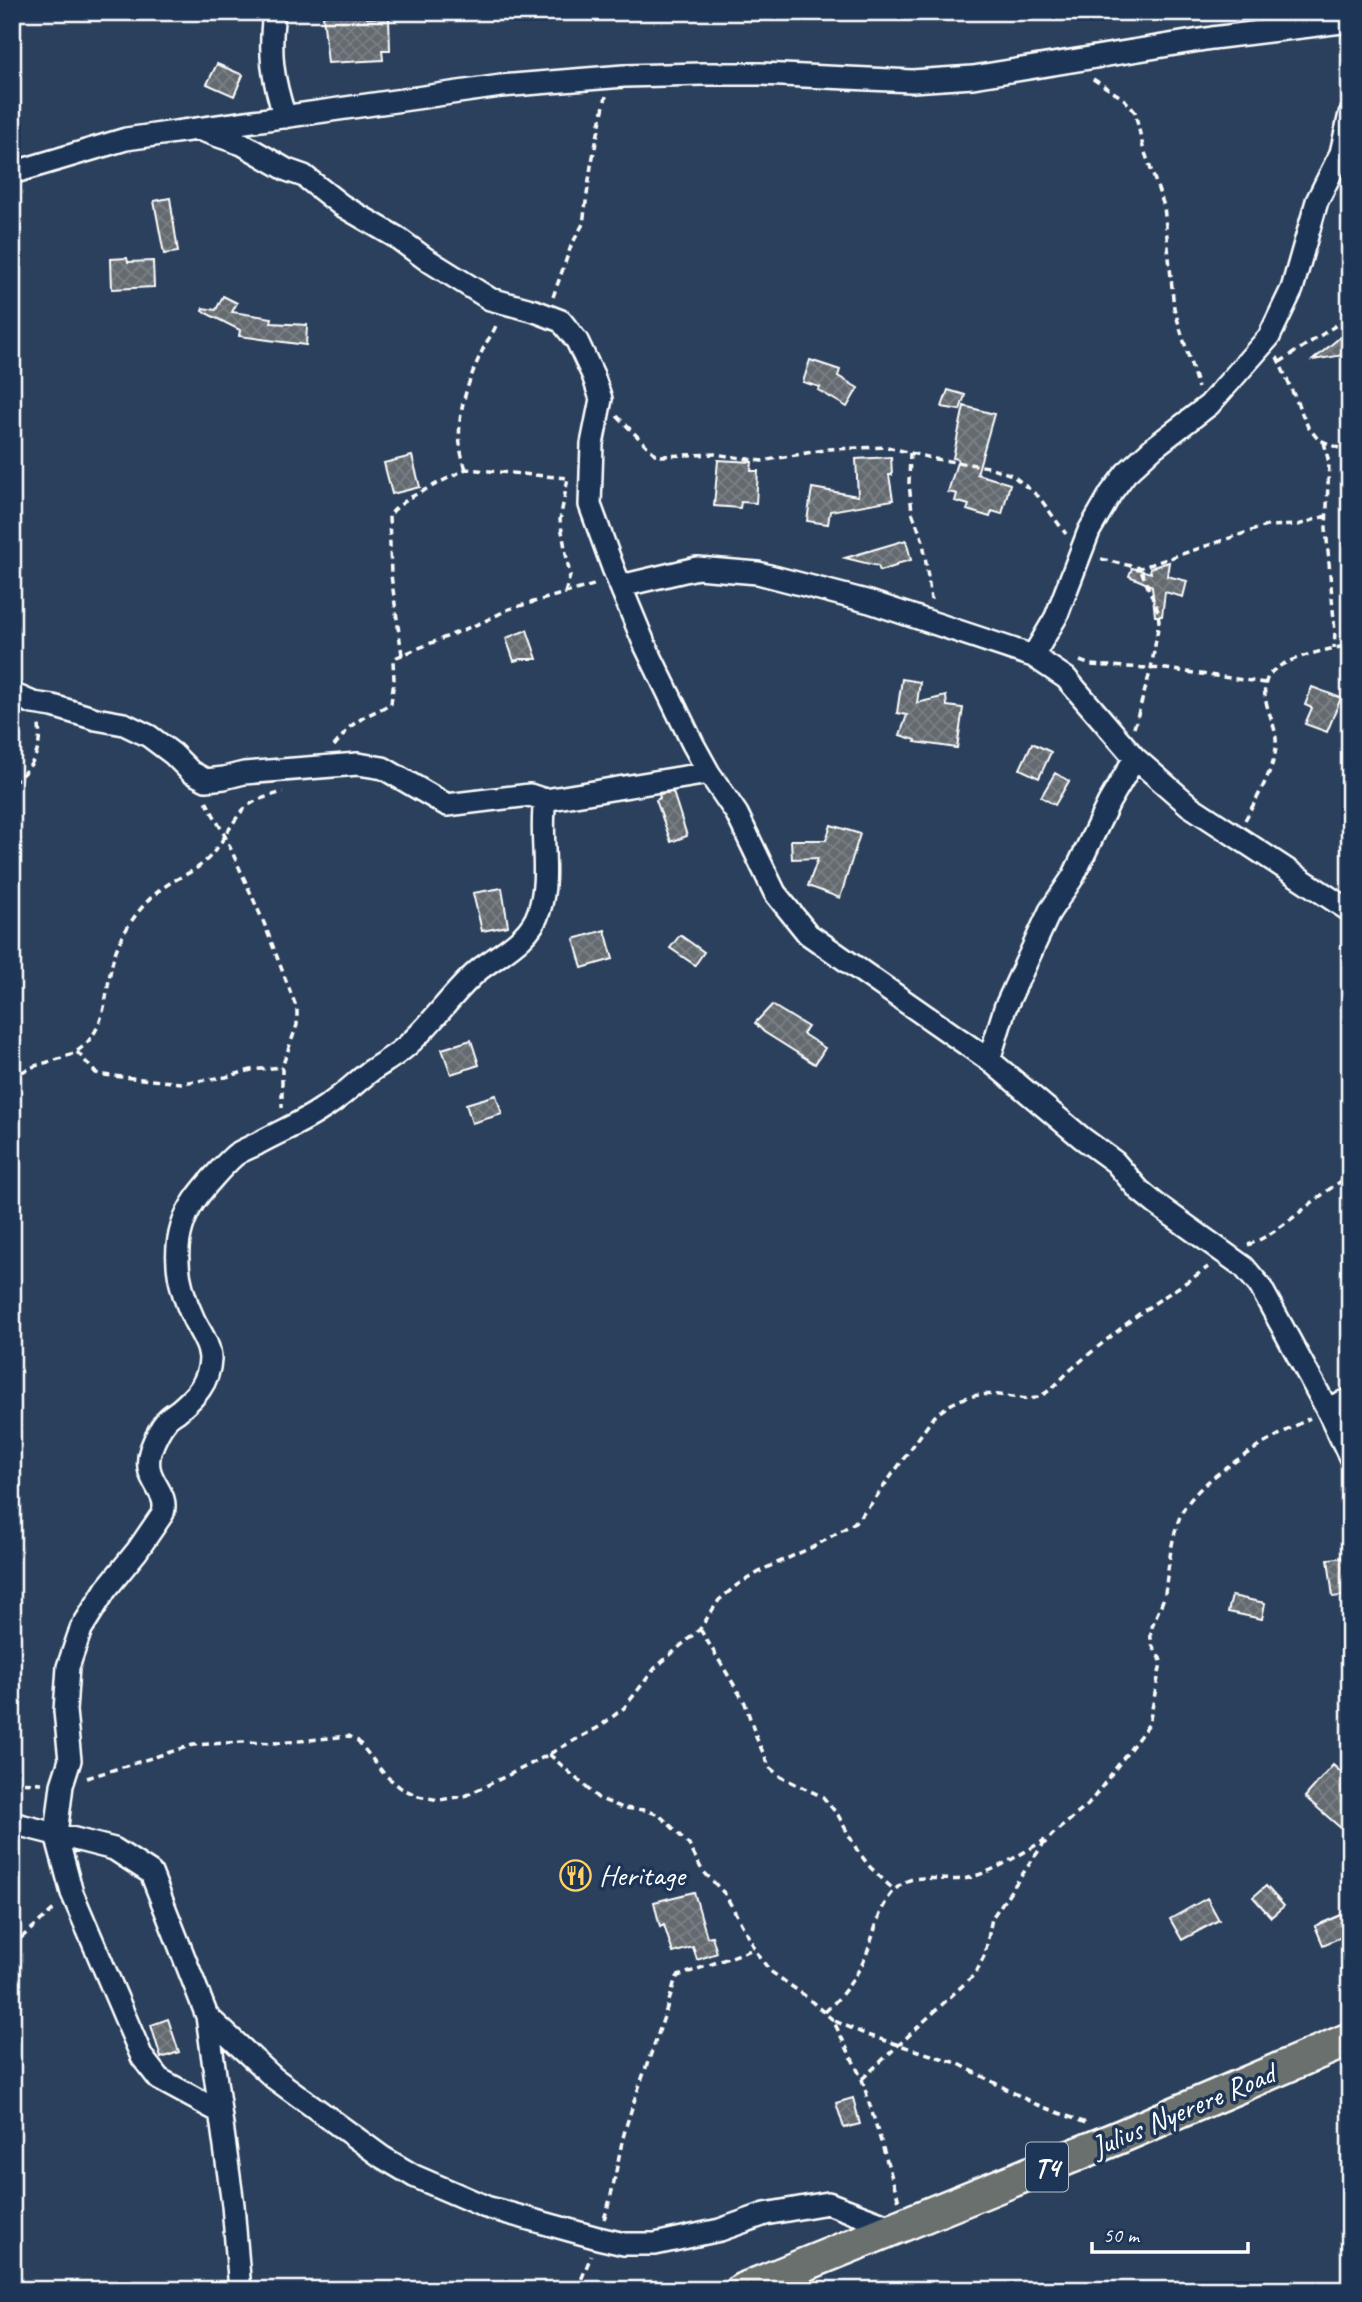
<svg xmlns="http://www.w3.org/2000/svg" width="1362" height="2302" font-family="Caveat,sans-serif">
	<defs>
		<pattern id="building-cross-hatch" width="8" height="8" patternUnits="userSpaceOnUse" patternTransform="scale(1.75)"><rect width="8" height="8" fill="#636a6f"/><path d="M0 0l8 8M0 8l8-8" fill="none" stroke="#7a8085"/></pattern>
	</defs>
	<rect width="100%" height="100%" fill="#2b405c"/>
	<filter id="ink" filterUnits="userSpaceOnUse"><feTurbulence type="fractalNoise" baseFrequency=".0143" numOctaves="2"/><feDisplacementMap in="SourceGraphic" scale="14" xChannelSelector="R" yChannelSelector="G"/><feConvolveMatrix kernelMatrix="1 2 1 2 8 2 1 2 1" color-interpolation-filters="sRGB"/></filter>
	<g filter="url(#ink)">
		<path fill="url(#building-cross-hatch)" stroke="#fff" stroke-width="2" d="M345,12h22v6l22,-1 1,33h-8l1,10 -55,3 -5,-48z
			M217,64l26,11 -9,21 -27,-12z
			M170,198l8,54 -14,2 -10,-53z
			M127,258l1,4 25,-1 1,26 -42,2 -1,-30z
			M223,296l14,7 -5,9 40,6 -1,5 36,2 -1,20 -67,-9 1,-6 -38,-19 1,-3 13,2z
			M1350,329v25l-37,6z
			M810,360l30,10 -2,6 20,12 -11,19 -29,-17 2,-3 -17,-5z
			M948,390l17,5 -5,15 -18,-3z
			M964,406l30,8 -17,60 33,10 -8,30 -10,-3 -2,6 -23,-7 2,-5 -14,-4 2,-7 -9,-2 10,-33 -5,-1z
			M412,456l8,31 -28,7 -8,-31z
			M891,457l1,18h-3l4,25 -63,11 -2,13 -21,-3 5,-33 46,8 -2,-37z
			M718,460l34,2 -1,9h7l-2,32 -15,-1 -1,6 -26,-2z
			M906,540l5,20 -15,4v2l-16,5 -2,-5 -33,-8z
			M1169,562l-2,14 20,5 -4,16 -18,-5 -3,24h-7l-3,-30 -23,-10 3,-8 19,5 -1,-5z
			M527,630l10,29h-16l-7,2 -8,-23z
			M902,679l18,3 -3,21 29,-7 1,10 16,2 -6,40 -42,-6 1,-2 -16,-5 7,-20 -10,-2z
			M1312,687l29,11 -14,34 -22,-8 7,-16 -7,-3z
			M1032,743l19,9 -12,26 -19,-9z
			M1055,773l14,8 -14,24 -14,-8z
			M673,792l14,44 -16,6 -15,-42 4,-2 -1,-4z
			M831,825l29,9 -20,64 -32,-12 10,-28 -26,1 -1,-19h35z
			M502,888l6,38 -26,5 -9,-38z
			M605,930l8,29 -31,9 -8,-29z
			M680,935l24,17 -9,13 -25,-17z
			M772,1005l36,22 -5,7 22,14 -10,16 -51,-32 -9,-9z
			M471,1040l8,25 -28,9 -9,-25z
			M496,1095l6,19 -30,9 -6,-19z
			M1345,1557l4,38 -16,2 -5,-38z
			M1232,1596l33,7 -3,16 -34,-7z
			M1333,1765l17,15v56l-45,-39z
			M1266,1886l18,20 -13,11 -18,-20z
			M694,1892l13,45 5,-1 5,17 -20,7 -4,-13 -20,6 -9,-28 -4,2 -6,-25z
			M1207,1898l12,22 -37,20 -12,-21z
			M1350,1911v22l-27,12 -8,-19z
			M168,2019l11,33 -18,6 -10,-33z
			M853,2098l7,26 -16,4 -8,-25z"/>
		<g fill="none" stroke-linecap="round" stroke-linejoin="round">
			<defs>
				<path id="minor" d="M274,12c-5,41 -2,66 11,105
					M198,129l44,15 45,26 17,6 37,29 55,32 30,22 64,40 45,12 26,10 16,20 16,34 8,24 -9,45 -2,61 23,63 31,75 49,101 16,29 28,41 38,79 33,41 181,126 93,78 33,24 24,28 17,14 88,63 16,19 67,123 23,48
					M12,173l114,-34 375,-53 123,-10 79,-2h58l151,7 61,-4 239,-39 138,-17
					M621,586l76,-18 61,5 112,29 163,54 33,22 69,80 55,48 160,105
					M1033,656l23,-39 33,-86 22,-38 15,-20 27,-25 56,-43 60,-68 23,-48 25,-88 24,-48 9,-39
					M12,694l21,9 20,3 43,13 28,5 25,12 24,18 18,18 15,8 18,-2 20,-5 114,-9 25,4 64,37 83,-10 15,5
					M989,1060l16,-52 45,-97 23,-34 36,-75 26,-44
					M1327,1409l23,-10
					M12,1823l102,26 37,24 56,143 26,189 7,85
					M207,2016l67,62 108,79 32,19 72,31 112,31 26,6h31l65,-14 45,-16 63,-11 66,25
					M220,2112l-61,-33 -17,-22 -70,-164 -16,-59 6,-49 8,-25 -5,-49 3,-44 13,-38 25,-40 31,-38 26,-38c7,-23 -23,-33 -12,-64 3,-8 9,-21 15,-28 2,-4 8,-7 12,-10 17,-14 31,-28 32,-52 0,-14 -10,-27 -16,-39 -19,-40 -25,-82 1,-120 9,-13 27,-33 39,-44 6,-5 15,-8 23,-12 21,-12 45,-21 65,-35 17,-10 31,-24 46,-36 11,-8 24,-15 35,-24 29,-23 48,-56 77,-80 21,-16 51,-31 59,-58 12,-36 0,-75 6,-111l164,-27"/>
				<path id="highway" d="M742,2290l380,-154 228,-97"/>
			</defs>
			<use href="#minor" stroke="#fff" stroke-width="26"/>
			<use href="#highway" stroke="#fff" stroke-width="37"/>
			<path stroke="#fff" stroke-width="3.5" stroke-dasharray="7 5" stroke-linecap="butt" d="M1093,79l31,20 11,13 8,35 21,59 10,102 24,80
				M553,297l18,-51 12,-22 8,-58 15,-70
				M1277,357l31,70 10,12 32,14
				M1280,362l58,-38 12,-4
				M617,416l38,38 6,2 54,-2 47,7 67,-12 58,-2 48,12 54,8 23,8 27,22 27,37
				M1324,442l5,21 -3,65 9,104 -1,16
				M910,453l-1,30 3,29 11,29 8,59
				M466,469c-16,-40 0,-85 18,-122 4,-8 10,-15 13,-24
				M1101,559l39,9 126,-42 32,-1 28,-9
				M565,593l5,-17 -10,-56 8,-42
				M402,655l-11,-80 -2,-59 5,-6 15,-12 57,-29 102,9
				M1080,661l11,4 75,4 99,14
				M1134,728l17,-59 8,-47 -1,-11 -18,-43
				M334,746l17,-20 13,-9 27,-13 3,-25 -1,-18 4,-4 88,-36 24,-12 88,-25
				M12,783c20,-15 30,-31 27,-58
				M206,801l19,35 39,87 33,86v16l-15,42v41
				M1245,820c11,-20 34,-59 31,-81 -1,-15 -9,-28 -11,-43 -1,-7 0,-15 4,-21 12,-17 61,-26 81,-30
				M77,1052l19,21 8,2 77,8 45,-6 25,-7 31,-3
				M12,1069l9,1
				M12,1080c22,-23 58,-14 78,-41 20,-25 15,-62 27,-91 11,-26 29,-50 53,-65 10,-6 23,-11 32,-19 18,-14 27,-39 42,-55 10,-10 26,-13 39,-17
				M1248,1245c38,-15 66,-49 102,-69
				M700,1629l45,74 11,34 14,31 11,9 42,20 15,18 19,35 13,17 24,23
				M549,1754l49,44 25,10 22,2 14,5 12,11 18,19 13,25 23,24 34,62 11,15 34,24 29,25 29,59 37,122
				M87,1778l106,-33 49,-3 37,1 70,-7 9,5 27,34 16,13 17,8 21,4 26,-4 62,-30 72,-39 25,-19 31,-40 45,-39 19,-29 18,-15 29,-17 49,-22 39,-23 17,-19 62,-86c21,-20 44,-27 73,-22 11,1 22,5 32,1 16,-7 24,-20 37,-31 16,-14 33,-27 49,-40 26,-22 57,-39 84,-59
				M12,1782l30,1
				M12,1946l43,-38
				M825,2012c15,-14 26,-28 36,-46 15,-27 15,-67 44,-84 14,-9 45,1 63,-4 28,-7 52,-24 77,-38
				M835,2021l32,14 90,28 76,40 53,20
				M862,2079l114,-106 9,-19 7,-36 50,-72 11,-12 35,-29 61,-81 12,-61c0,-9 -10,-14 -10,-24 -2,-15 11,-31 14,-46 3,-23 7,-65 19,-84 21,-36 89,-71 126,-91
				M604,2219c12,-34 14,-71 26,-105 14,-45 33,-88 45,-134l3,-4 76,-27
				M577,2290l14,-34"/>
			<use href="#minor" stroke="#1d3557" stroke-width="21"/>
			<use href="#highway" stroke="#6b706d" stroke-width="32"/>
		</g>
	</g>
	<defs>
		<symbol id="restaurant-ring" viewBox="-11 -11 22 22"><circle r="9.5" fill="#1d3557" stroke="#ffd166" stroke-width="1.5"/><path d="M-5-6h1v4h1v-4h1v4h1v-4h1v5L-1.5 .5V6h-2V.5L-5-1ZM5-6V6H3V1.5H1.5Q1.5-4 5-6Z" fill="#ffd166"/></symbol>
	</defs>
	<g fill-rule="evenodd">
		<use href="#restaurant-ring" x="558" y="1858" width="35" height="35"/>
	</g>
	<g text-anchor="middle" stroke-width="7" stroke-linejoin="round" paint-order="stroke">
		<rect fill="#1d3557" stroke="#bbc2cd" stroke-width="2" x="1026" y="2142.5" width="42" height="49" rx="5"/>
		<g font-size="28" font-weight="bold" fill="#fff">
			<text x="1047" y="2177">T4</text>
		</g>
		<g font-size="30" fill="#fff" stroke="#1d3557" text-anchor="start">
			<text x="599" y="1885">Heritage</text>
		</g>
		<g font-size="30" fill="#fff" stroke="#1d3557">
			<text transform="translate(1183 2110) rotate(-23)" y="10">Julius Nyerere Road</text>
		</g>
	</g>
	<rect width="1362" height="2302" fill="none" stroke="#1d3557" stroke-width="42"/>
	<rect x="21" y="21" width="1320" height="2260" fill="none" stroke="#fff" stroke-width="2.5" filter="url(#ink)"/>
	<path d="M1092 2242v10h156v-10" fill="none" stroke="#ffffff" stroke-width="3.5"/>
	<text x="1103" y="2242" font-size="21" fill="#ffffff" stroke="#1d3557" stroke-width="5" paint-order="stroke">50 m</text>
</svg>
